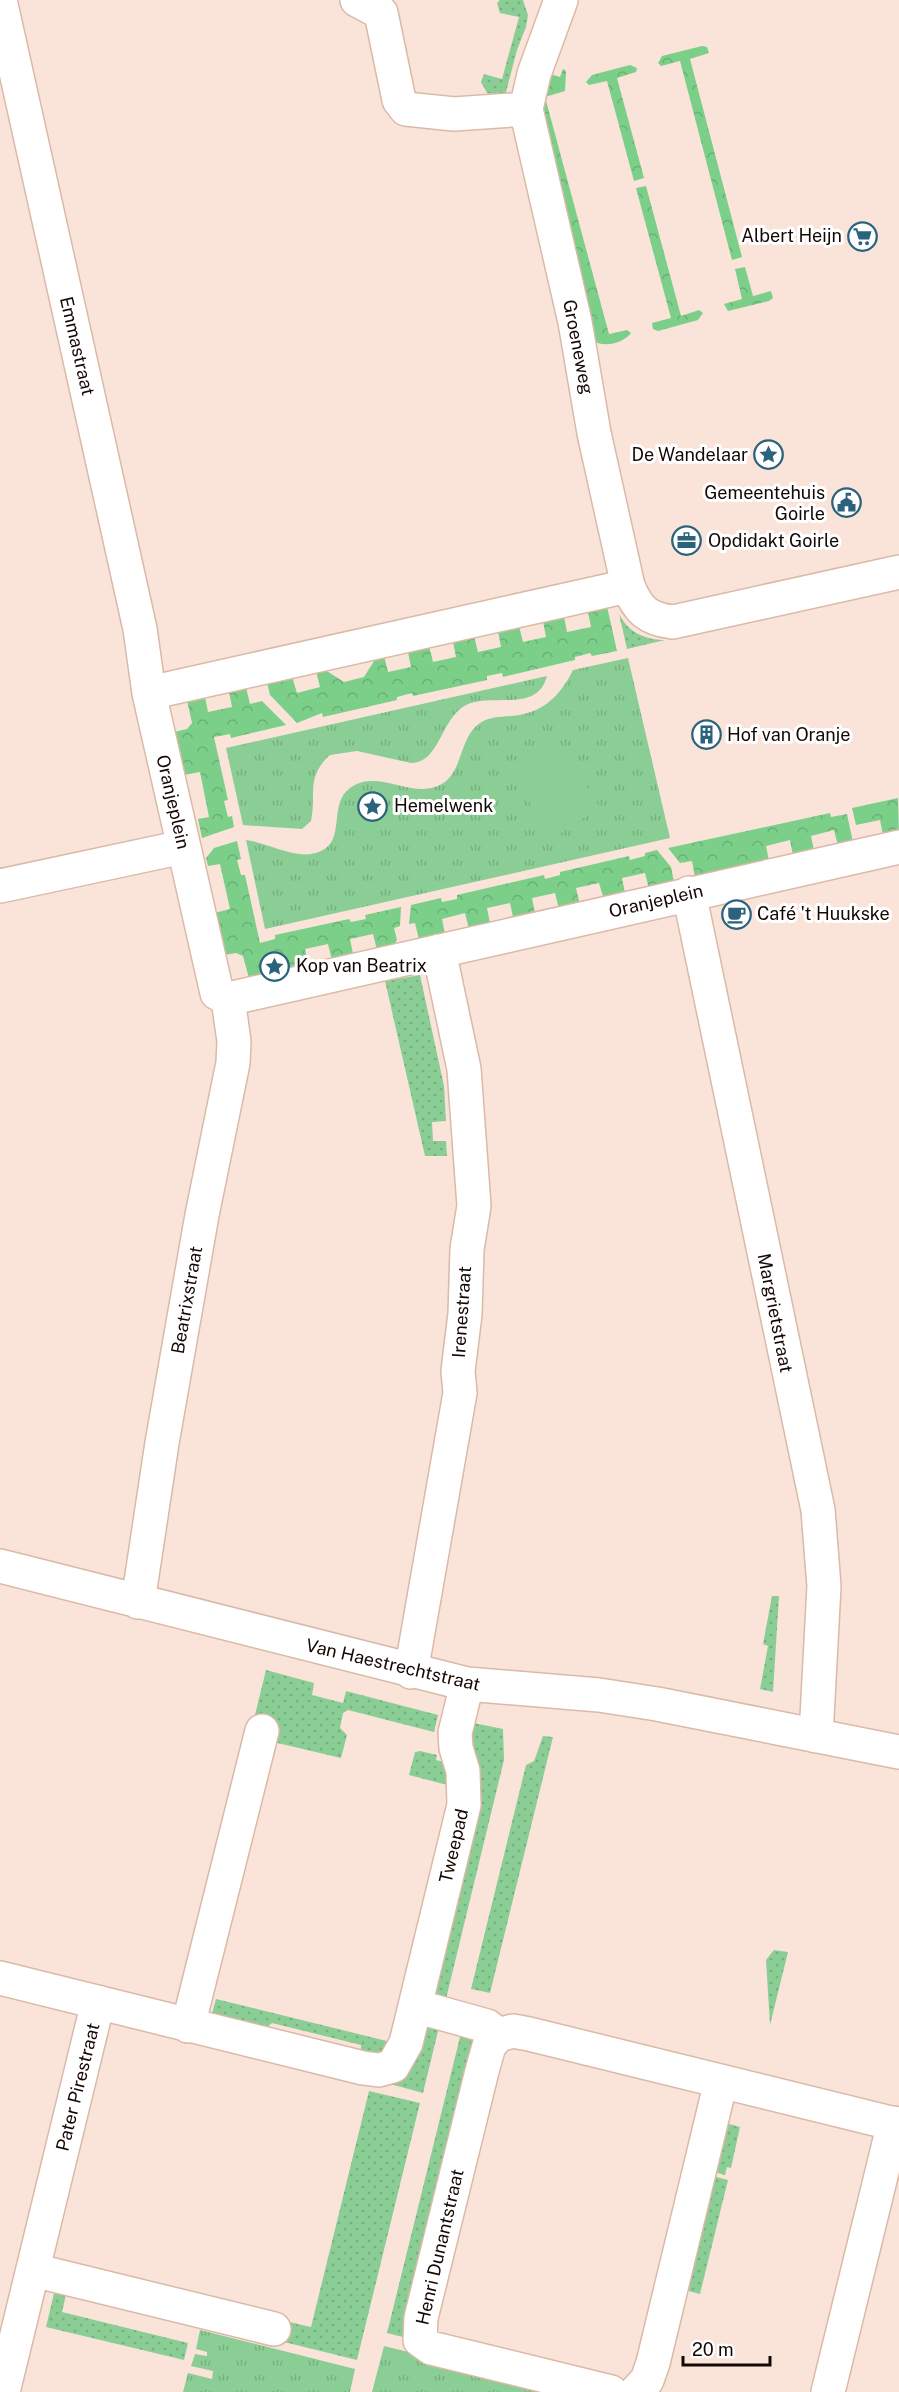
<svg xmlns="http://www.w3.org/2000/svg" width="899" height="2392" font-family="'Public Sans',sans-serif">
	<defs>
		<pattern id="grass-dots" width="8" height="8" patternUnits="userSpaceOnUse" patternTransform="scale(1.5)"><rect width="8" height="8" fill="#8bce95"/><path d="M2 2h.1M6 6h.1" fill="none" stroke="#77af7f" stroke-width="1.8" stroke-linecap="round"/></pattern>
		<pattern id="forest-crowns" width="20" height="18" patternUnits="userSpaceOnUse" patternTransform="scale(1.5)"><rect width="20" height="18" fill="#7bcf89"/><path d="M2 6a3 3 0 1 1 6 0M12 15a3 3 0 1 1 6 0" fill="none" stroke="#69b075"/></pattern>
		<pattern id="park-tufts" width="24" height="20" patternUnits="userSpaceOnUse" patternTransform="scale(1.5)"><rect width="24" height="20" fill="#8bce95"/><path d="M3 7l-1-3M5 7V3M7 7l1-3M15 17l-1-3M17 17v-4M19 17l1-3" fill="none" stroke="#77af7f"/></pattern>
	</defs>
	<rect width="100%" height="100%" fill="#fae4d9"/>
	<path fill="url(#grass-dots)" d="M500,0h23l5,15 -2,12 -9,23 -12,46 -18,-3 -6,-11 3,-8 18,5 17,-62 -19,-4 -3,-10z
		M619,614c9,18 26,26 46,26l-38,9z
		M420,975l24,111 2,35 -14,1 1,19h13l1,15h-22l-40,-175z
		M772,1596h7l-6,96 -13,-3 8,-43 -5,-2z
		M266,1670l48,13 -2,12 31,8 3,-12 92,24 -4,17 -86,-22 -5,3 -3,15 7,7 -6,23 -72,-17 -15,-22z
		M469,1722l34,7 1,31 -59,243 -17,-9z
		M543,1736l10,1 -63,256 -19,-4 55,-224 8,-4z
		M420,1751l17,4 -1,5 11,3 4,23 -42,-11 6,-23z
		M774,1950l14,2 -18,73 -4,-65z
		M216,1999l179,44 -3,5 -22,11 -9,-10v-4l-89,-22 -12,10 -50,-12z
		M440,2023l-17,70 -40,-11 37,-58z
		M462,2029l18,12 -73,297 -20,-5z
		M369,2091l51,12 -63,257 -77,-19 5,-20 26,6z
		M722,2122l18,5 -9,41 -4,-1 -2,8 -15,-4z
		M709,2175l19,5 -28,114 -19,-5z
		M56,2285l11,5 -5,22 126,31 -4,17 -138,-33z"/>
	<path fill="url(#forest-crowns)" d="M702,46l5,1 2,6 -19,6 52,198 -10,3 -52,-199 -19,5 -3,-3 4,-7z
		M630,65l7,3 -1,4 -19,6 27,100 -10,3 -27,-100 -18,4 -3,-3 6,-7z
		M563,69l3,2 -1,20 -20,6 64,237 18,-4 4,3c-7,10 -27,15 -37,8l-52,-237 8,-30 10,3z
		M646,186l35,130 18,-6 4,3 -5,7 -40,11 -5,-2 -1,-6 19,-5 -35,-130z
		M745,267l8,29 18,-5 2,7 -4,3 -41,10 -4,-7 18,-5 -7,-30z
		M606,602l11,49 -25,5 -2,-3 -15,4v3l-72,17 -1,-4 -15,3v4l-74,16 -1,-3 -15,4v3l-74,17 -1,-4 -25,10 -27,-28 -4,-17 25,-5 6,20 23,-6 -5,-20 4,-1 25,16 20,-5 15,-24 4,-1 5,20 23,-5 -4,-20 21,-5 5,20 23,-5 -4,-20 21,-5 5,20 23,-5 -4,-21 21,-4 5,20 23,-5 -4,-21 21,-4 4,20 24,-5 -4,-20z
		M245,683l5,21 12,-3 24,24 -55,13 -1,-4 -16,3 14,63 -4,1 4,16 4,-1 2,11 -32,11 -4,-19 11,-2 -9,-45 -21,4 -9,-43 17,-4 5,-6 -6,-27 18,-4 4,20 24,-5 -4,-20z
		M898,798l1,39 -15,3 -4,-20 -24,5 -4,-17z
		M830,813l1,4 16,-3 7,33 -15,3 -5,-20 -23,6 4,20 -21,4 -4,-20 -24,6 4,20 -74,17 -4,-22 -12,2 -12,-15z
		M237,841l4,18 -4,1 4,15h4l15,68 15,-4v-4l74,-16 2,3 15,-3 -1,-4 36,-8 -1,19 -6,2 3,12 -7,11 -12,3 -5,-20 -23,5 4,20 -21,5 -5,-20 -23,5 4,20 -59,13 -7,-26 -7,-3 -17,3 -9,-42 20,-5 -10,-45 -12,2 -2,-8 8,-10z
		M657,850l14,17 4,20 -25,6 -5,-20 -23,5 4,20 -21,5 -6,-20 -23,5 5,21 -21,4 -5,-20 -23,5 4,20 -22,4 -4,-19 -23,5 4,20 -21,5 -5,-20 -23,6 4,20 -26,5 -5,-21 -6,1 2,-19 30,-7 1,4 15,-3v-4l87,-20 1,4 15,-4v-3l69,-16 1,4 15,-4v-3z"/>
	<path fill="url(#park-tufts)" d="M628,658l42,180 -405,91 -19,-89c23,3 53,22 75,11 25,-11 7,-47 29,-63 27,-20 59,10 88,-2 26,-11 20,-48 42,-63 9,-6 20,-6 31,-7 30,-2 49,-19 62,-46z
		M547,676c-10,38 -55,16 -81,29 -26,14 -26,58 -55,58l-54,-12 -27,4c-25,23 -13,39 -19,66l-9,8 -59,-4 -17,-77z
		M200,2330l155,39 -5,23h-167l5,-19 24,6 1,-8 -22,-5 4,-12 12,2v-4l-11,-3z
		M384,2346l186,46h-198z"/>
	<path fill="#8bce95" d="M554,740l46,67 -46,31 -46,-67z"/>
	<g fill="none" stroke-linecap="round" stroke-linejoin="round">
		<defs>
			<path id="minor" d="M0,0l140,629 9,64
				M357,0l24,13 18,87 7,9 48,5 72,-5
				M561,0l-27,74 -8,35 49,213 19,111 34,153
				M899,572l-226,50c-26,-3 -35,-12 -45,-36l-479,107 68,300 11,6 671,-152
				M0,886l183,-39
				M689,893l129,617 6,76 -8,150
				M0,1566l467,118 132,11 58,9 242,48
				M138,1602l24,-159 40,-228 31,-152 1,-22 -6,-42
				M411,1672l49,-279 -2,-22 7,-57 2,-65 7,-43 -10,-137 -25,-118
				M0,1978l363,90 16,2 14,-4 13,-23 58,-238 -1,-34 -7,-23 -1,-15 12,-49
				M415,2006l72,20 11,9
				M188,2026l74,-295
				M33,2270l241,59
				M3,2392l95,-390
				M611,2392l-180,-44 -11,-8 1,-22 61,-247 7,-25 9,-11 15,-4 16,3 370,91
				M636,2392l11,-12 6,-17 68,-282
				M828,2392l66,-269"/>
		</defs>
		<use href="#minor" stroke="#dbb9a7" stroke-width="36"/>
		<use href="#minor" stroke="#fff" stroke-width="33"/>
	</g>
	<defs>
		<symbol id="supermarket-ring" viewBox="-11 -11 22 22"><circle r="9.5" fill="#fff" stroke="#2b637d" stroke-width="1.5"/><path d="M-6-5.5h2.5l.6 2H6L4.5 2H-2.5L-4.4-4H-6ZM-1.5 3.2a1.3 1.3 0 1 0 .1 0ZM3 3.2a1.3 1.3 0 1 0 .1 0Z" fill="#2b637d"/></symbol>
		<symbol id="sight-ring" viewBox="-11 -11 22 22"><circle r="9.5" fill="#fff" stroke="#2b637d" stroke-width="1.5"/><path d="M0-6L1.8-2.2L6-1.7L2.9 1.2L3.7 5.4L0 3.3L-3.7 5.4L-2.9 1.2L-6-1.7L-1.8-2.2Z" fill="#2b637d"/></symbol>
		<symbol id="civic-ring" viewBox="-11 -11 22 22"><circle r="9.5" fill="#fff" stroke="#2b637d" stroke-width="1.5"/><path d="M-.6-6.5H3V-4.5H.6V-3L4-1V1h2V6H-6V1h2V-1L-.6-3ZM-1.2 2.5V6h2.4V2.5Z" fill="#2b637d"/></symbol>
		<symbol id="office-ring" viewBox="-11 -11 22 22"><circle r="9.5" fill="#fff" stroke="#2b637d" stroke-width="1.5"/><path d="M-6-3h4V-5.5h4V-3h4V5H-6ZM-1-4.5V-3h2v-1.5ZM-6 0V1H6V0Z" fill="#2b637d"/></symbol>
		<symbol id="building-ring" viewBox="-11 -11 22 22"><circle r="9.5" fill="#fff" stroke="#2b637d" stroke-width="1.5"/><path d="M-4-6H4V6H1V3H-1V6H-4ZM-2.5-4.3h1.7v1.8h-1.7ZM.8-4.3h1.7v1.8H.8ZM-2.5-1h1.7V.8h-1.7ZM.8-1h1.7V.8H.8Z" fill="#2b637d"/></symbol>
		<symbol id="cafe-ring" viewBox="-11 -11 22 22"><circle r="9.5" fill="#fff" stroke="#2b637d" stroke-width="1.5"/><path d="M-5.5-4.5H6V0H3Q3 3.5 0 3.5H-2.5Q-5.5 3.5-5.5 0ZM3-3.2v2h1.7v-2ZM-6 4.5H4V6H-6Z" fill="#2b637d"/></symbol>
	</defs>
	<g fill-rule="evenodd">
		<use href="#supermarket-ring" x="846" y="220" width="33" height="33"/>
		<use href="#sight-ring" x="752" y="438" width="33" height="33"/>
		<use href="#civic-ring" x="830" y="486" width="33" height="33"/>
		<use href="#office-ring" x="670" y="524" width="33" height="33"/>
		<use href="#building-ring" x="690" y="718" width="33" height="33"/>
		<use href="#sight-ring" x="356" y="790" width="33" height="33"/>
		<use href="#cafe-ring" x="720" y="898" width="33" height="33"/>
		<use href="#sight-ring" x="258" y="950" width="33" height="33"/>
	</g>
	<g text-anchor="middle" stroke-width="6" stroke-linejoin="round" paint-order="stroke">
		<g font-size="18" fill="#130804" stroke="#fff" text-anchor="start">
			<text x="842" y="242" text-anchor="end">Albert Heijn</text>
			<text x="748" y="461" text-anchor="end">De Wandelaar</text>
			<text x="825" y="499" text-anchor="end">Gemeentehuis<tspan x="825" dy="21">Goirle</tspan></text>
			<text x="708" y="547">Opdidakt Goirle</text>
			<text x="727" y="741">Hof van Oranje</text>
			<text x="394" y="812">Hemelwenk</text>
			<text x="757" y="920">Café 't Huukske</text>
			<text x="296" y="972">Kop van Beatrix</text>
		</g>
		<g font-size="18" fill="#130804" stroke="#fff">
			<text transform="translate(77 346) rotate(77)" y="6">Emmastraat</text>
			<text transform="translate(578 347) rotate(79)" y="6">Groeneweg</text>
			<text transform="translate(173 802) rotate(77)" y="6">Oranjeplein</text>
			<text transform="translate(656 901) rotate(-13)" y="6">Oranjeplein</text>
			<text transform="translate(187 1300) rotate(-80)" y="6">Beatrixstraat</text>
			<text transform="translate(462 1312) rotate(-86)" y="6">Irenestraat</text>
			<text transform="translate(775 1313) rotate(79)" y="6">Margrietstraat</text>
			<text transform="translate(393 1665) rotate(13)" y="6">Van Haestrechtstraat</text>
			<text transform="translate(454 1846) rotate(-77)" y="6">Tweepad</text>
			<text transform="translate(78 2087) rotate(-76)" y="6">Pater Pirestraat</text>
			<text transform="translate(440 2247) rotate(-77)" y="6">Henri Dunantstraat</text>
		</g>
	</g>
	<path d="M683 2356v9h87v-9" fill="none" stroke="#130804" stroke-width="3"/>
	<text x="692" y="2356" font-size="18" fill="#130804" stroke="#ffffff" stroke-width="4.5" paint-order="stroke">20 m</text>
</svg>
